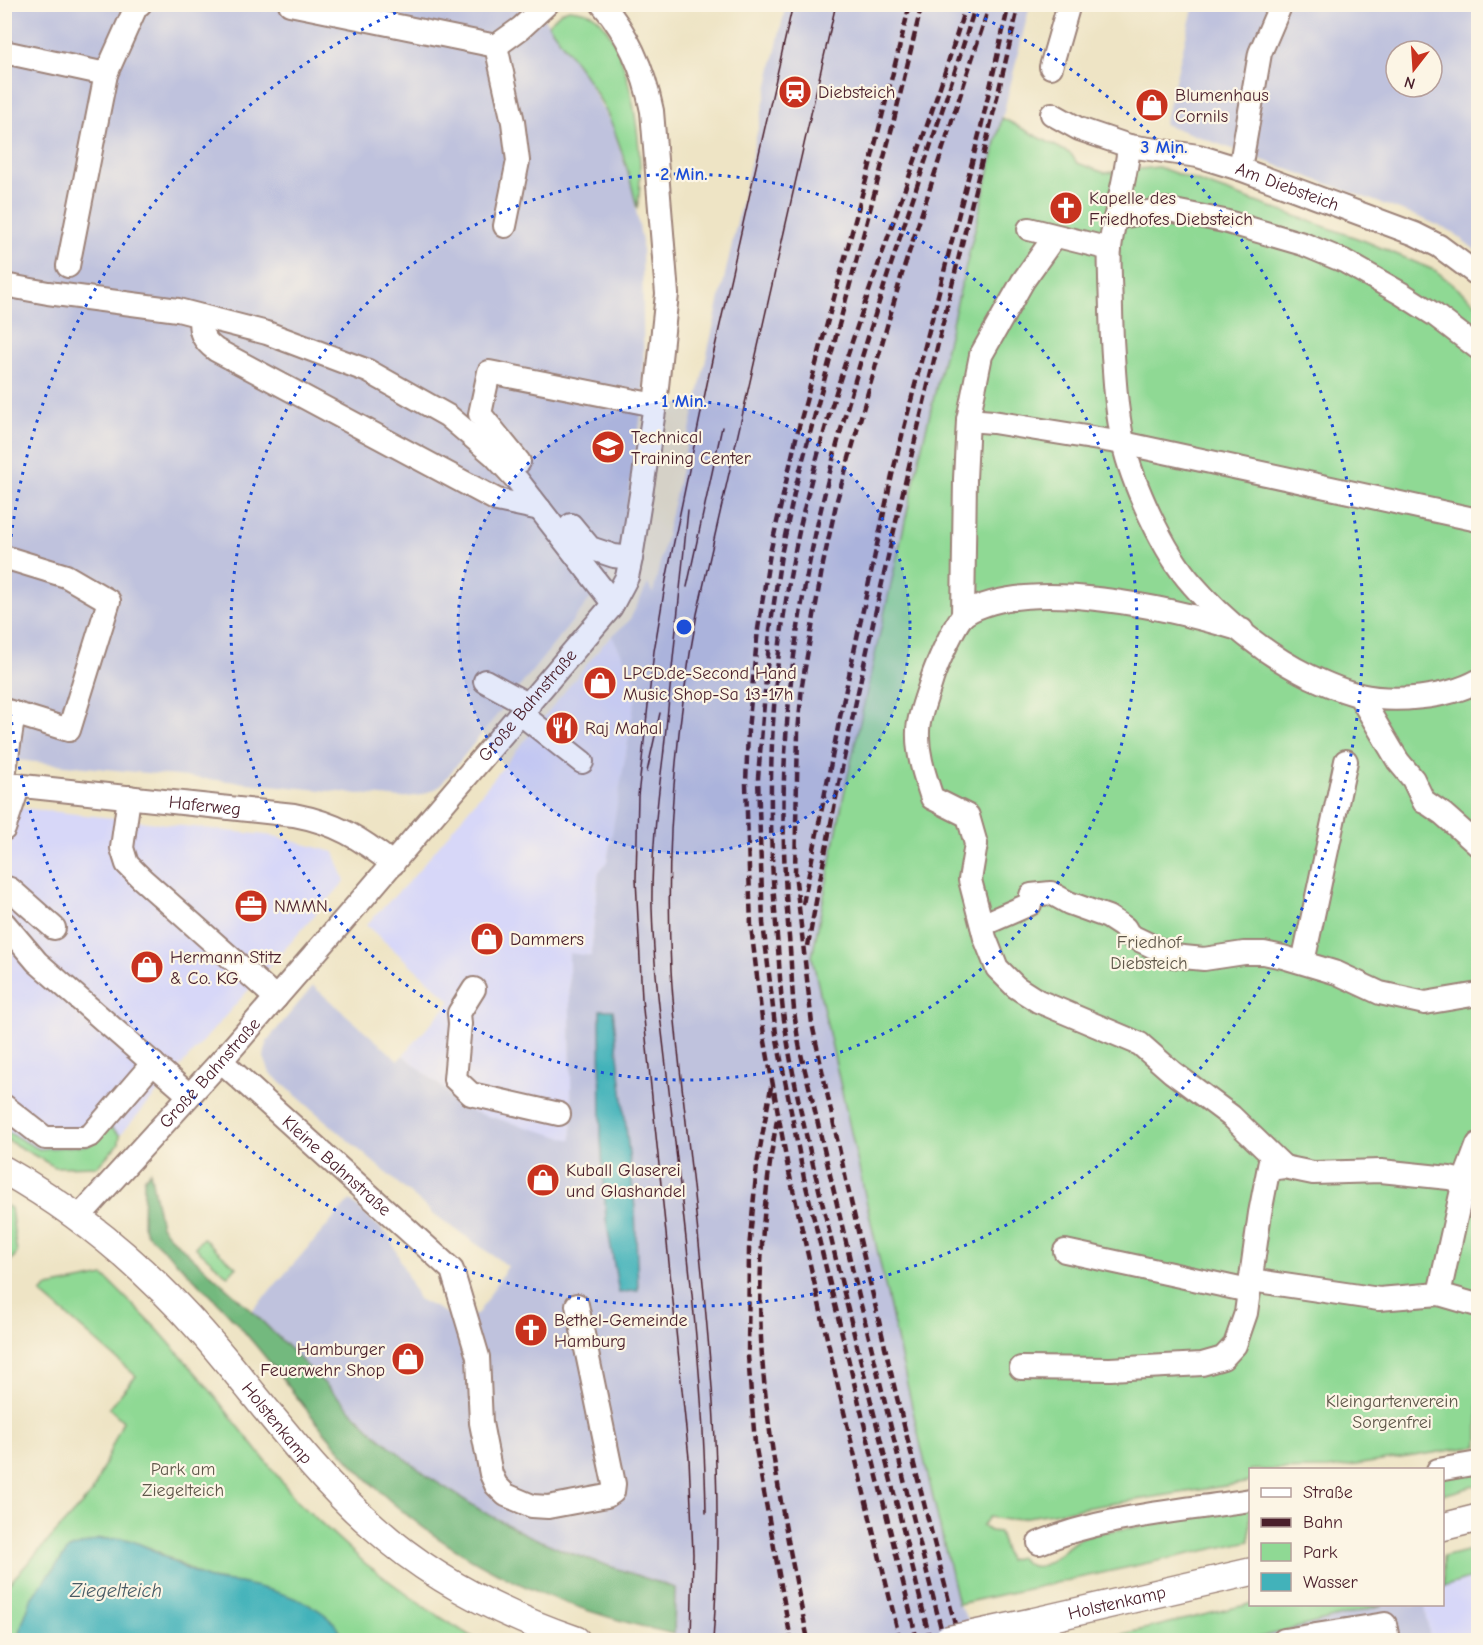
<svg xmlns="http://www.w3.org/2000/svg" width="1483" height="1645" font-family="'Comic Neue',sans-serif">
	<rect width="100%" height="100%" fill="#fcf5e5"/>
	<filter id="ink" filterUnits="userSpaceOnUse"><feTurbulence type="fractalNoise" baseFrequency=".0167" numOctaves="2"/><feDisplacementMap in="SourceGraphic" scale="12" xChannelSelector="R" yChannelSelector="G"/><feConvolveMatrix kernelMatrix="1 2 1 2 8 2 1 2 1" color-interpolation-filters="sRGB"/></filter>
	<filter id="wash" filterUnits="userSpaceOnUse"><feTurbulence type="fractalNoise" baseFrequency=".008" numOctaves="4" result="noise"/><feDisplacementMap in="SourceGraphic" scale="24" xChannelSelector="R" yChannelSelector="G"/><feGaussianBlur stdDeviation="1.35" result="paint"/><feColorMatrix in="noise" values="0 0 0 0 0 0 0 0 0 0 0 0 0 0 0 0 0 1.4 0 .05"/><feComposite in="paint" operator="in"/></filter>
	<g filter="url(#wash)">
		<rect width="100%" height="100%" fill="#eee4c5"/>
		<path fill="#d7d7f8" d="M612,636l26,48 -31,178 -8,10 -8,84 -22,-2 3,187 -102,-30 -67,-56 48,-54 -85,-76 48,-49 188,-230z
			M5,806l269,30 60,16 11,29 -225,254 -13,-11 -17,21 -51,4 -34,-19z
			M1478,1576v64h-48l-5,-35 17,-1 1,-17z"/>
		<path fill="#bfc2dd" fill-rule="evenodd" d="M4,5h528l16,19 38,54 26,48 19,57 11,59 2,151 -25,170 -180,224 -18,8 -20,3 -396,-39z
			M786,5h244l-109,445 -109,507 107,481 39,166 25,36h-309l1,-52 -108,-36 -44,-19 -41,-22 -55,-35 -53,-43 -122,-122 98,-111 39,36 29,63 38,19 21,-3 31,-49 -73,-51 -165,-142 -6,-16 3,-16 46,-55 85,74 5,-5 67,56 102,29 -3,-187 22,3 8,-84 8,-10 31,-178 -26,-48 17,-15 19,-37 5,10z
			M1194,5h284v247l-27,-21 -27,-12 -260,-95zM1396,51h36v36h-36z
			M1383,1604l42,1 5,35h-180z"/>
		<path fill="#8fd994" stroke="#6c7c60" stroke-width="1.5" d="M569,9c9,1 19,2 26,7 37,29 52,149 42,192 -6,-27 -14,-55 -24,-81 -15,-37 -42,-71 -65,-103l13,-12z
			M1002,118l69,36 6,9 28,10 53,-6 207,74 71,30 42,34v1141l-149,23 -79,1v12l-242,38 -19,-3 -7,9 8,5 9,1 9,28 11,-3c24,28 44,-14 66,-21 16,-5 34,-6 51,-9 38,-7 76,-14 114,-20v34l-292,63 -39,-166 -107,-481 33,-168 76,-339z
			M107,1124l13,11 -1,8 -21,23 -43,1 -50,-28 -1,-9 35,19 50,-4z
			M5,1205l6,3 6,45 -12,15z
			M203,1238l33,29 -8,9 -33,-29z
			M104,1276l54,54 44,50 95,121 69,63 58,43 53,33h-134l-33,-36 -68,-20 -37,-6 -52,-29 -29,-10h-25l-77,85 -3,16h-14l-1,-51 88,-96 31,-72 -14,-13 27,-32 -95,-83 7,-6z
			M1478,1469v16l-35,10 -1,-20z
			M1478,1548v28l-35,11v-30z
			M1250,1604l133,1 -133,35h-152z"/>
		<path fill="#73b97e" stroke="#5e6c54" stroke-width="1.5" d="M150,1171l11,55 7,9 84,76 122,122 53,43 55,35 41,22 44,19 108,36 -1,46c-113,-25 -216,-67 -301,-149 -52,-50 -91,-112 -140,-166 -27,-30 -57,-58 -87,-86l-3,-8 1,-46z"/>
		<path fill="#42b2ba" stroke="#466872" stroke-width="1.5" d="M600,1010h13l22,198 3,82 -19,3 -13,-74 -5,-80z
			M99,1539c9,1 19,-2 27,0 29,8 51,28 78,38 11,5 25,4 36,6 31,6 96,22 103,57h-324l3,-16 10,-27 37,-48z"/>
	</g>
	<g filter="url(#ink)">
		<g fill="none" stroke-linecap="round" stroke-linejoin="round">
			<defs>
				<g id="minor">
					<path d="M290,4l206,42 25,-18 26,-24"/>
					<path d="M496,46l17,76 5,39 -13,65"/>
					<path d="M4,52l102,22"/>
					<path d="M1051,67l18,-63"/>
					<path id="s1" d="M1052,114l27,15 50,17 69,10 42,13 175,65 24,12 39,29"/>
					<path d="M1129,146c-3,35 -15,68 -19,102 -1,11 0,22 0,32 1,20 1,39 2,59 2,34 4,70 11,103 9,41 41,111 69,142 31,36 74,71 117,92 15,7 33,15 50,19 35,8 88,3 119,-14"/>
					<path d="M1240,169l20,-116 21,-49"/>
					<path d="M1115,218l49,-9 60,12 79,23 41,17 58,33 33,21 43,33"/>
					<path d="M1029,229l81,20"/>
					<path d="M68,266l38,-192 30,-67 4,-3"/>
					<path d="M4,285l44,8 130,17 89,23 101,38 80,45 46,39 24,26 95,122"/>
					<path d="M201,316c-3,16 3,25 15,34l281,150 43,9"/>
					<path d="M968,420l25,2 130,21 355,77"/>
					<path d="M519,462l-39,-48 9,-42 166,33"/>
					<path d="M571,525l19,23 24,8 17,2"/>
					<path d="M4,557l62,19 43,25 -40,129 -65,-20"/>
					<path d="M963,616l2,-137 3,-59 13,-65 42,-74 32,-45"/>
					<path d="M1242,630c-69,-21 -213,-55 -277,-16 -9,6 -29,52 -33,65 -4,14 -14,38 -14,52 -1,24 7,45 14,67l36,18 8,28 -6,36 15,58 12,30 19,19 22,14 102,43 32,28 59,44 53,51"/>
					<path d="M485,681l44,24"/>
					<path d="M1359,695l39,66 15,18 11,23"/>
					<path d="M521,714l61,48"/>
					<path d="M4,776l10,-63"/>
					<path id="s2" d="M4,784l290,31c42,8 66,23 99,49"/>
					<path d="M129,797l-7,51 5,16 15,15 134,119"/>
					<path d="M1424,801l19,13 35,31"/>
					<path d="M4,829l15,-44"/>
					<path d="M4,887l6,2 44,39"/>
					<path d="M4,923l33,39 152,133"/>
					<path d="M982,925l48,-21 1,-9 20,-2 18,10 39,14 17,11 4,7 44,21 31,3 40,-6h20l19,4 54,16 43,20 45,10 53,-9"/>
					<path d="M1303,962l43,-201"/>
					<path d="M474,989l-15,24 1,11 -5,55 16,15 88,20"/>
					<path id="s3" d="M221,1061l231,209 26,87 3,66 10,51 5,11 10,10 26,11 16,1 59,-11 6,-4 1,-8 -37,-179"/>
					<path d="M4,1106l41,32h39l7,-3 62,-72"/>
					<path d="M1269,1169l15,-2 29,6 68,-2 68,7 29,7"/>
					<path id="s4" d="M78,1218l143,-157 142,-163 248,-291 16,-30 4,-19 24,-153 12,-111 -15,-183c-8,-40 -23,-76 -50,-107"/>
					<path d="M1065,1251l184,40"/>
					<path d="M1251,1280l128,19 60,-5"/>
					<path d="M1477,1305l-38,-11 25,-113 14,-37"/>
					<path d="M1021,1368l89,1 92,-5 21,-6 12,-13 11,-32 14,-100 11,-57"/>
					<path d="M1438,1470l40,-7"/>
					<path d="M1039,1543c65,-27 142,-32 211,-43"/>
					<path d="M1284,1640l101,-16 3,16"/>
				</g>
				<g id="major">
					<path id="s5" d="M4,1170c73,41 141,98 197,161 58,66 107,139 174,197 58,52 128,87 201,112"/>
					<path d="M1442,1527l36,-9"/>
					<path id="s6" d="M1032,1622l218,-50"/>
				</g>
			</defs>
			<use href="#minor" stroke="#9c8278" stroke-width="26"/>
			<use href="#major" stroke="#9c8278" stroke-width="30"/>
			<use href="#minor" stroke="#fff" stroke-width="22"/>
			<use href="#major" stroke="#fff" stroke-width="27"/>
			<path stroke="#4a1f2b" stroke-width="1.5" d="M687,587l35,-160
				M664,750c-7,52 -13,105 -12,158 2,73 13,145 21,217 15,129 31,258 33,388
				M663,758l25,-248
				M647,772l13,-59
				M691,1640l2,-86 -4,-96 -47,-459 -6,-120 2,-83 16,-145 12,-71 46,-220 81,-356
				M713,1640c13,-168 -7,-333 -25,-500 -6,-57 -14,-114 -17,-170 -6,-120 4,-239 26,-356l139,-610"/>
			<path stroke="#4a1f2b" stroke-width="4.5" stroke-dasharray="9 4.5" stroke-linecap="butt" d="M803,904l37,-187 52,-242 89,-348 28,-123
				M808,946c56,-317 138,-628 211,-942
				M771,1087l-14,78 -8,84 -1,107 7,87 36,197
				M777,1120c-14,75 -20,161 -15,237 7,95 27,190 46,283
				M900,1640l-57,-232 -55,-240 -24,-132 -13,-110 -5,-142 2,-54 10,-101 12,-76 27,-119 72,-265 41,-165
				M917,1640l-113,-462 -28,-144 -13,-111 -5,-145 12,-148 11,-75 14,-66 98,-365 29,-120
				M930,1640c-31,-131 -66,-262 -97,-393 -17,-71 -36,-143 -47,-215 -5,-28 -6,-56 -8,-84 -12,-130 -10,-259 15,-387 37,-192 118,-370 173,-557
				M944,1640c-31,-122 -61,-245 -91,-368 -13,-55 -26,-110 -39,-165 -6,-27 -15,-55 -18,-82 -4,-25 -4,-51 -6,-76 -6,-70 -9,-140 -4,-211 16,-255 116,-492 190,-734
				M959,1640l-63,-246 -50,-214 -34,-156 -17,-152 3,-139 4,-48 21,-121 14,-64 65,-226 88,-270"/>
			<defs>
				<path id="major-bridge" d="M947,1640l85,-18"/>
			</defs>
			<use href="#major-bridge" stroke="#9c8278" stroke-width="30" stroke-linecap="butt"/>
			<use href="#major-bridge" stroke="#fff" stroke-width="27"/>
		</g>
	</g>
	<circle cx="684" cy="627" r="226" fill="#1d4ed8" fill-opacity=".12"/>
	<g fill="none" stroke="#1d4ed8" stroke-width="3" stroke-dasharray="3 6">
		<circle cx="684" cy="627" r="226"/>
		<circle cx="684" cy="627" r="453"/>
		<path d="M960 7A679 679 0 1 1 408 7"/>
	</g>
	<defs>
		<symbol id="station-disc" viewBox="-11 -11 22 22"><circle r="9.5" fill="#c8321e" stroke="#fcf5e5"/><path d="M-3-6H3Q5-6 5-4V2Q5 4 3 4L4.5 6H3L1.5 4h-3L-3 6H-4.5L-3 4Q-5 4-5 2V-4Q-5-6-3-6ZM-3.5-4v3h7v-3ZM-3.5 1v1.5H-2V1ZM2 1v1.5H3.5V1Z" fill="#fff"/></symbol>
		<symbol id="shop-disc" viewBox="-11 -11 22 22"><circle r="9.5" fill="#c8321e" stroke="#fcf5e5"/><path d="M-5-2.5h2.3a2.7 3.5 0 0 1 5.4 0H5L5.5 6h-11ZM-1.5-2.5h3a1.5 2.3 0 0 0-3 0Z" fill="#fff"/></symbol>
		<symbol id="church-disc" viewBox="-11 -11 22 22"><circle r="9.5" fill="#c8321e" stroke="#fcf5e5"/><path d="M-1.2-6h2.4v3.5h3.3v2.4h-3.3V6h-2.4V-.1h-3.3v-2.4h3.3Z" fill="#fff"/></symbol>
		<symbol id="university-disc" viewBox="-11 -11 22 22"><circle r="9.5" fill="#c8321e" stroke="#fcf5e5"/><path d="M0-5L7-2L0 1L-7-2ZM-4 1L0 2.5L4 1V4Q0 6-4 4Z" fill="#fff"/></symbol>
		<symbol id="restaurant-disc" viewBox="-11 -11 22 22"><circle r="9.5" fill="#c8321e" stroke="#fcf5e5"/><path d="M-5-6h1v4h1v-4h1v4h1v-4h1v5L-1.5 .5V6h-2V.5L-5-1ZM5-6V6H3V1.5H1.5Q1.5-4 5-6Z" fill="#fff"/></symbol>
		<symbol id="office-disc" viewBox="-11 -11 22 22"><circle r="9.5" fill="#c8321e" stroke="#fcf5e5"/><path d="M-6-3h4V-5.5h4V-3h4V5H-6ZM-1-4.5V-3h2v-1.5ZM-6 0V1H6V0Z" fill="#fff"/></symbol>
	</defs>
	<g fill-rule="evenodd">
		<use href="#station-disc" x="776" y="73" width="38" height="38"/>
		<use href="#shop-disc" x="1133" y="86" width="38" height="38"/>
		<use href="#church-disc" x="1047" y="189" width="38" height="38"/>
		<use href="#university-disc" x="589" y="428" width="38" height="38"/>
		<use href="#shop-disc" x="581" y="664" width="38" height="38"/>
		<use href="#restaurant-disc" x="543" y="709" width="38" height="38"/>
		<use href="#office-disc" x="232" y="887" width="38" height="38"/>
		<use href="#shop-disc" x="468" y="920" width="38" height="38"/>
		<use href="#shop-disc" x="128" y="948" width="38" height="38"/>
		<use href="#shop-disc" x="524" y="1161" width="38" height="38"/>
		<use href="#church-disc" x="512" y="1311" width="38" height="38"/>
		<use href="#shop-disc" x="389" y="1340" width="38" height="38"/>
	</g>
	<g text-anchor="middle" stroke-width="4.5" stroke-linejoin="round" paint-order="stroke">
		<g font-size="18" fill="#4a1f2b" stroke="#fcf5e5" text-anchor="start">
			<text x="818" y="98">Diebsteich</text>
			<text x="1175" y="101">Blumenhaus<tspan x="1175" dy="21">Cornils</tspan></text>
			<text x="1089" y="204">Kapelle des<tspan x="1089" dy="21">Friedhofes Diebsteich</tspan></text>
			<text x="631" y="443">Technical<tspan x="631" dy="21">Training Center</tspan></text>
			<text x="623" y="679">LPCD.de-Second Hand<tspan x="623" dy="21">Music Shop-Sa 13-17h</tspan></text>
			<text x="585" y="734">Raj Mahal</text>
			<text x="274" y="912">NMMN</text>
			<text x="510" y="945">Dammers</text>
			<text x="170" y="963">Hermann Stitz<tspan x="170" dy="21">&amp; Co. KG</tspan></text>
			<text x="566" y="1176">Kuball Glaserei<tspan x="566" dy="21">und Glashandel</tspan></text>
			<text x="554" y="1326">Bethel-Gemeinde<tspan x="554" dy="21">Hamburg</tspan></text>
			<text x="385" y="1355" text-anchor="end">Hamburger<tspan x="385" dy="21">Feuerwehr Shop</tspan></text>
		</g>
		<g font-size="18" fill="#4a1f2b" stroke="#fcf5e5">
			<text dy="6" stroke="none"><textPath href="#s1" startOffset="248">Am Diebsteich</textPath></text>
			<text dy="6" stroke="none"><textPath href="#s4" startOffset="682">Große Bahnstraße</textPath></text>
			<text dy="6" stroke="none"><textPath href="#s2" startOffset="202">Haferweg</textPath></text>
			<text dy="6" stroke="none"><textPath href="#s4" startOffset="196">Große Bahnstraße</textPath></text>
			<text dy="6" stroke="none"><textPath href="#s3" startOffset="156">Kleine Bahnstraße</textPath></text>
			<text dy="6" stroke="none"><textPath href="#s5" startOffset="375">Holstenkamp</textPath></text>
			<text dy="6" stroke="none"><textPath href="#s6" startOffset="87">Holstenkamp</textPath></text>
		</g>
		<g font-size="18" fill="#5f574a" stroke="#fcf5e5">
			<text x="1149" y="948">Friedhof<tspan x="1149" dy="21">Diebsteich</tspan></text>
			<text x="1392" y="1407">Kleingartenverein<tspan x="1392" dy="21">Sorgenfrei</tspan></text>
			<text x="183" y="1475">Park am<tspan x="183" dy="21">Ziegelteich</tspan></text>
		</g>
		<g font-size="20" font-style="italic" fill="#475a64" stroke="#fcf5e5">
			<text x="116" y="1597">Ziegelteich</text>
		</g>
	</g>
	<circle cx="684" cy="627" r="9" fill="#1d4ed8" stroke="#fcf5e5" stroke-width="3"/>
	<g font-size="18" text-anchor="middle" font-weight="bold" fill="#1d4ed8" stroke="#fcf5e5" stroke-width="4.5" stroke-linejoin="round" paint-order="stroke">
		<text x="1164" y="153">3 Min.</text>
		<text x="684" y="180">2 Min.</text>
		<text x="684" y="407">1 Min.</text>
	</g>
	<rect width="1483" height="1645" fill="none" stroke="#fcf5e5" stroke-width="24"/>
	<rect x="1249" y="1468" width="195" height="138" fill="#fcf5e5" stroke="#b59f9b" stroke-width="1.5"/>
	<rect x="1261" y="1488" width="30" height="9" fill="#ffffff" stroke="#b59f9b" stroke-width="1.5"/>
	<text x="1303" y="1498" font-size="18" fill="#4a1f2b">Straße</text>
	<rect x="1261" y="1518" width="30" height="9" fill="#4a1f2b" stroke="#b59f9b" stroke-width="1.5"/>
	<text x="1303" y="1528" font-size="18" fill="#4a1f2b">Bahn</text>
	<rect x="1261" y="1543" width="30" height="18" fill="#8fd994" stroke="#b59f9b" stroke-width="1.5"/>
	<text x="1303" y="1558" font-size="18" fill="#4a1f2b">Park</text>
	<rect x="1261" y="1573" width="30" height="18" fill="#42b2ba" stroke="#b59f9b" stroke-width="1.5"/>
	<text x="1303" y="1588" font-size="18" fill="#4a1f2b">Wasser</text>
	<g transform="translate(1414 69) rotate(197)"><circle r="28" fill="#fcf5e5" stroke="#b59f9b" stroke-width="1.5"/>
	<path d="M0-4.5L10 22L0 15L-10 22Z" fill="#c8321e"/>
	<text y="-9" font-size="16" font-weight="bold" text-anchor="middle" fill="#4a1f2b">N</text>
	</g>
</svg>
